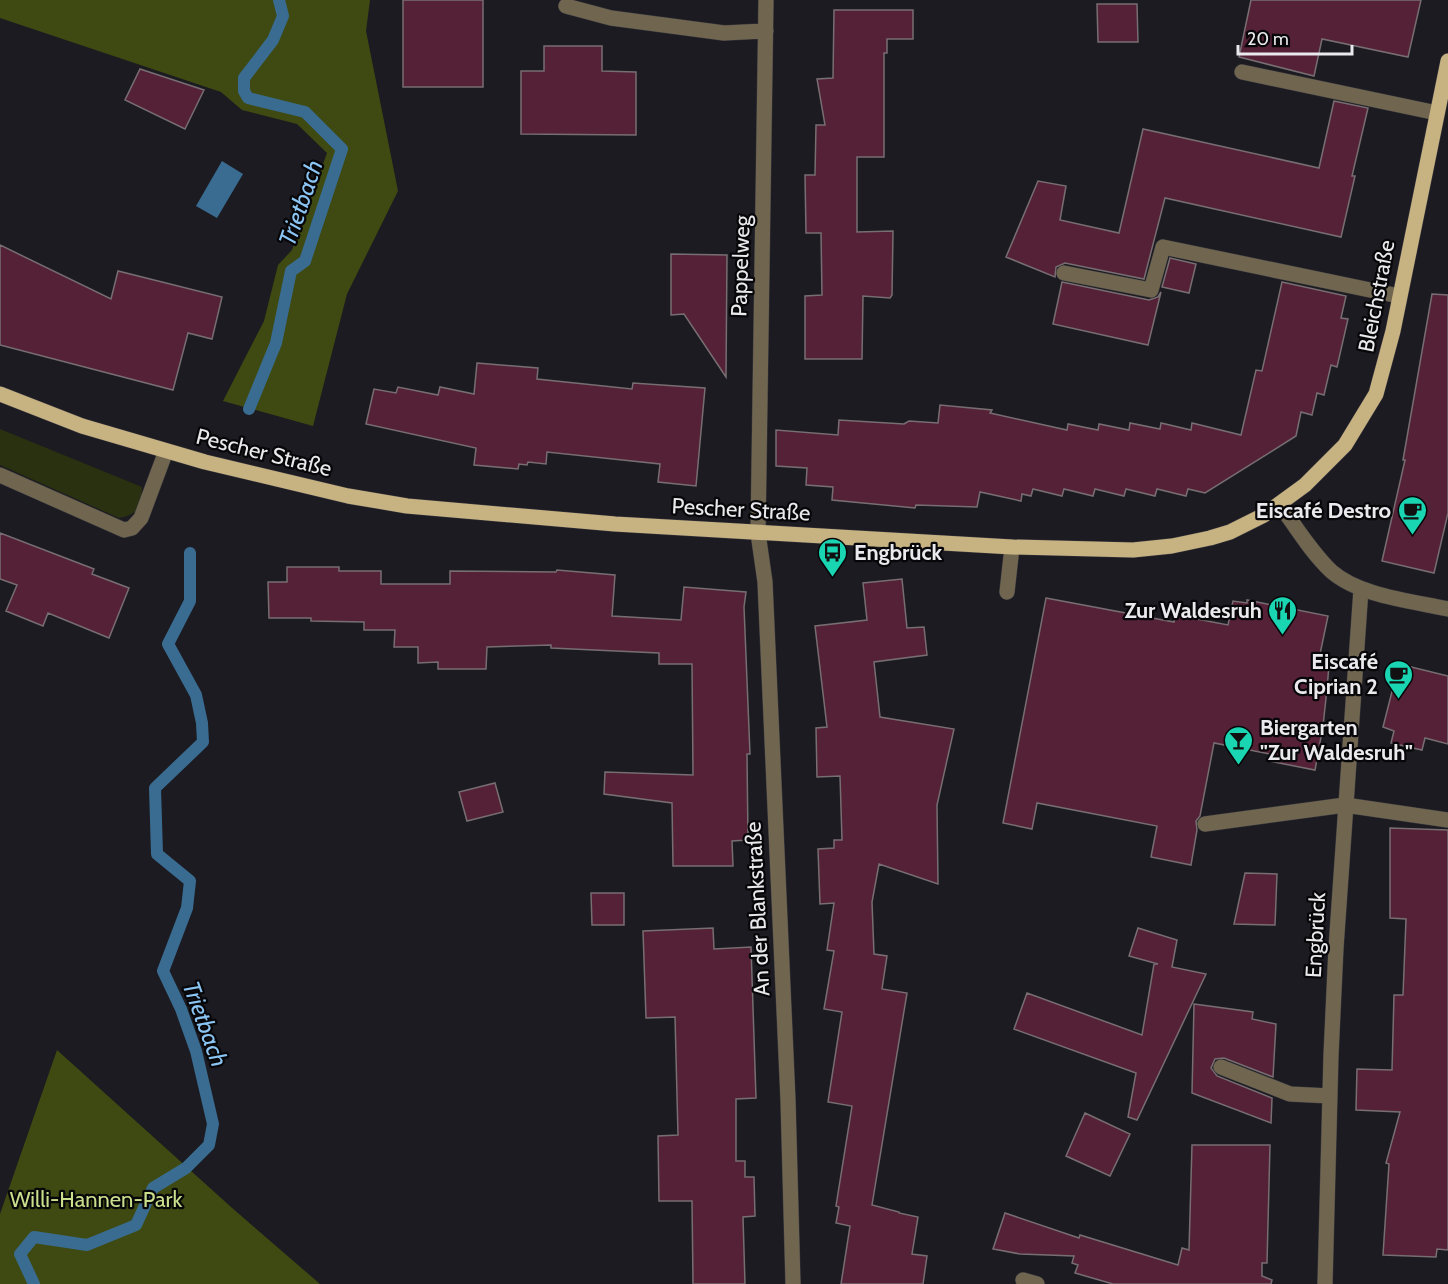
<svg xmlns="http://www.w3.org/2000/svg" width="1448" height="1284" font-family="Cabin,sans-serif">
	<rect width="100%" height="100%" fill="#1c1b21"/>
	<path fill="#293111" d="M0,429l142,58c-1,20 -2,27 -23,31l-119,-53z"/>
	<path fill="#3e4a11" d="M0,0h370l-4,31 32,160 -51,103 -34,132 -90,-25 41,-80 14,-56 14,-15 35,-97 -30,-29 -55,-14 -21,-18 -221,-74z
		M57,1050l174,157 89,77h-320v-70z"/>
	<path fill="#3a6c91" d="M222,161l21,13 -26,44 -21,-12z"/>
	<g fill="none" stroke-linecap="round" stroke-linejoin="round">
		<path stroke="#3a6c91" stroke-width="12" d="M249,409l27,-66 15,-72 14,-10 37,-112 -37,-37 -57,-14 -4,-7v-13l29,-38 10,-24 -4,-16
			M34,1284l-14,-30 14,-17 53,8 49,-20 17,-37 33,-20 23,-23 4,-21 -17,-73 -15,-42 -18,-38 24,-63 3,-27 -33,-27 -2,-66 48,-46 -1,-19 -6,-28 -28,-51 22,-43v-48"/>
	</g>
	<path fill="#542137" stroke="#776e71" stroke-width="1.5" d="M403,0h80v87h-80z
		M1251,0h170l-13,57 -86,-18 -8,37 -75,-19z
		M1097,4h40l1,38h-40z
		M834,10h79v29h-26v14h-3v104h-27v75l36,-1 -1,64 -2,3 -27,-2 -1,63h-57v-63l17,-1 -1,-62h-15l-1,-58h10l1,-50h9l-8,-46 16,-1z
		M544,46h58v25l34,1v63l-115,-1v-63h23z
		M140,69l64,21 -19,39 -60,-29z
		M1334,101l34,7 -16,68h3l-14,61 -176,-39 -21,81 -79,-16 -9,4 -1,10 -49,-20 32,-76 28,5 -6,34 59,13 24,-104 176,39z
		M0,245l111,54 7,-28 104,26 -10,42 -24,-6 -15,57 -173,-45z
		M671,254l56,1 -1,122 -42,-63 -13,1z
		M1170,258l26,6 -7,29 -27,-6z
		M1062,282l87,18 9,-3 3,-5 -13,53 -95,-21z
		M1282,282l64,14 -5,22 7,1 -11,48 -6,-2 -7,30 -7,-2 -5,22 -11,-3 -5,24 -91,57 -17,-4 -2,7 -29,-7 -2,7 -29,-7 -2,7 -29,-7 -2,7 -29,-7 -2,7 -29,-7 -2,7 -9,-2 -1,7 -41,-9 -3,15 -61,-2 -1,3 -83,-8 1,-13 -27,-2 1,-17 -31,-2v-36l62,5 1,-15 65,4 5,-3 29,2 2,-18 52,5 -2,3 77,17 1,-6 30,6 1,-6 30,6 1,-7 30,6 1,-6 30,7 1,-7 49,12 15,-65 6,1z
		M1432,294l16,1v218l-14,60 -52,-12 23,-101h-2z
		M477,363l61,5 -1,11 95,10 1,-6 72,5 -9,98 -38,-4 2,-18 -113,-12 -1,12 -18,-2 -1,3 -8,-1 -1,5 -44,-4 2,-17 -110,-24 8,-35 22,4 2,-6 40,8 2,-8 34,7z
		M0,533l94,36 -2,5 37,14 -20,50 -61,-25 -5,13 -37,-15 11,-26 -17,-6z
		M287,567h52v4h42v13h69v-13l106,1 1,-2 58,5 -3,41 69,4 3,-33 62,5 -2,15 6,147h-3l1,86 -16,1 1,25h-60l-1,-63 -68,-9 1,-22 88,3 -1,-111h-33v-11l-108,-5v-3l-64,2 -1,22h-48v-7l-20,1v-16h-24l1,-17h-31v-8l-53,-1v-3h-42l-1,-36h19z
		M902,579l5,49 17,-1 3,28 -53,7 6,55 74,12 -17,76 1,79 -59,-20 -7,38 2,52 13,2 -5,33 25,4 -35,212 27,7v1l19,4 -6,37 15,2 -4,28h-82l9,-58 -14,-3 3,-16 -3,-1 16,-100 -24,-4 14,-90 -18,-3 10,-58 -7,-1 7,-47 -14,1 -2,-55 16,-1v-8h8l-2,-64 -23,1 -1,-49 11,-1 -12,-101 52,-6 -4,-37z
		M1046,598l128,24 1,-7 53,10 5,-24 14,2v-3l81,16 -8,38 9,11 -2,24 -4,37 -8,44 -46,-9 1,-7 -56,-11 -14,73 -4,5 1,9 -6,35 -40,-8 6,-31 -120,-23 -5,26 -29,-6z
		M1399,664l49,12v68l-23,-6 -3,12 -31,-7 3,-12 -11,-4z
		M495,783l8,29 -36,9 -8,-29z
		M1390,828l58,2v420l-11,-1 -1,8 -53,-2 6,-91 -3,-1 14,-51 -44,-2 1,-41 35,1 2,-75h9l3,-76 -16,-1z
		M1245,873l32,1 -2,51 -41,-1z
		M591,893h33v32h-32z
		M713,928l1,21 37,-2 5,151 -20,1v62h9v16h9l1,39 -12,1 2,67h-52l-1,-83h-33l-1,-65 20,-1 -3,-118 -29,1 -3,-87z
		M1138,928l39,12 -5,27 34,7 -69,146 -9,-3 8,-44 -122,-44 13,-36 115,42 12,-71h4l-29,-8z
		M1194,1004l59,8 -1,7 24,5 -3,53 -49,-19 -9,1 -4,9 6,8 55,22 -1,25 -79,-30z
		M1085,1113l45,21 -20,42 -44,-20z
		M1192,1145h78l-3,118h-5v13l10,4 -1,4h-158l-38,-11 3,-8 -6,-2 2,-7 -54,-2 -27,-5 12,-36 74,25 1,-3 98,30 4,-17 7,2z"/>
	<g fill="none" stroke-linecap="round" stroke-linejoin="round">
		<defs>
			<path id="minor" d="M766,0l-8,533 7,49 23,518 5,184
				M566,6l45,12 113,15 42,-2
				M1242,72l195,41
				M1064,273l87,17 12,-43 236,49
				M0,475l124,55 8,-2 9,-10 25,-67
				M1280,505c16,22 31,47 51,66 28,25 81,30 117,38
				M1007,592l5,-45
				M1205,824l140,-19 103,15
				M1221,1067l69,27 40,2
				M1023,1280l14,4
				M1325,1284l6,-229 5,-107 25,-359"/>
			<path id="major" d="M0,394l82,32 123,36 143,34 59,10 208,18 397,23 121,3 39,-4 38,-8 20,-6 34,-17 41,-30 40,-40 31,-51 17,-63 55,-270"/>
		</defs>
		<use href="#minor" stroke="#39383e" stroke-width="16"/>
		<use href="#major" stroke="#39383e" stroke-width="16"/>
		<use href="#minor" stroke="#706650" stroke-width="15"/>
		<use href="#major" stroke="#c7b282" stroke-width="15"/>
	</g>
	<defs>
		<symbol id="cafe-pin" viewBox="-11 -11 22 30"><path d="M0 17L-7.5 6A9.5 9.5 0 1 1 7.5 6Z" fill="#1ad5b2" stroke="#070608"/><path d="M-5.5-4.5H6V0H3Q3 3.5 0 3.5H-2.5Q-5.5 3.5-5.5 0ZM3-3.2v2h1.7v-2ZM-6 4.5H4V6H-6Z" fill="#111"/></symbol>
		<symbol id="bus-pin" viewBox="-11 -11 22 30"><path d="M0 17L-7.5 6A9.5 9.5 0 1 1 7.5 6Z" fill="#1ad5b2" stroke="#070608"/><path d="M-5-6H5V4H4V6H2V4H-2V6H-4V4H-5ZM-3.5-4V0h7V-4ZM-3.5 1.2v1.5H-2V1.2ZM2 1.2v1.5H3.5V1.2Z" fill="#111"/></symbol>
		<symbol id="restaurant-pin" viewBox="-11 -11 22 30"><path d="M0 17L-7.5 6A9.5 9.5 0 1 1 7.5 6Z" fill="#1ad5b2" stroke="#070608"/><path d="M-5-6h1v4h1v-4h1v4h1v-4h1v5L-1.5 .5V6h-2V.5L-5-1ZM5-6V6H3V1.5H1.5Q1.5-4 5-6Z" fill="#111"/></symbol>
		<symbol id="bar-pin" viewBox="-11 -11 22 30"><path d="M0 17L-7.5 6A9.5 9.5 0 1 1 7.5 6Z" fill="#1ad5b2" stroke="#070608"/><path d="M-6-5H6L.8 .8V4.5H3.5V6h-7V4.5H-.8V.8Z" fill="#111"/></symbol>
	</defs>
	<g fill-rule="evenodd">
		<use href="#cafe-pin" x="1396" y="494" width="33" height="45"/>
		<use href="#bus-pin" x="816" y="536" width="33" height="45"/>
		<use href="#restaurant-pin" x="1266" y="594" width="33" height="45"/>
		<use href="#cafe-pin" x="1382" y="658" width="33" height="45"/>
		<use href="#bar-pin" x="1222" y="724" width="33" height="45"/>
	</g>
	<g text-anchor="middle" stroke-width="4.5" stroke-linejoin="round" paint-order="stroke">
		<g font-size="22" fill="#eae9ed" stroke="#070608">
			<text transform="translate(740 266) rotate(-88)" y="8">Pappelweg</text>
			<text transform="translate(1376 296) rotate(-79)" y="8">Bleichstraße</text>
			<text transform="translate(264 452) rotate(14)" y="8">Pescher Straße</text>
			<text transform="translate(741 509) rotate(3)" y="8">Pescher Straße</text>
			<text transform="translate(757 909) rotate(-93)" y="8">An der Blankstraße</text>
			<text transform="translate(1315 935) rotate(-87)" y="8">Engbrück</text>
		</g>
		<g font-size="22" font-weight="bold" fill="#eae9ed" stroke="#070608" text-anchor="end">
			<text x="1391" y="518">Eiscafé Destro</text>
			<text x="854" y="560" text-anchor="start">Engbrück</text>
			<text x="1262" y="618">Zur Waldesruh</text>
			<text x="1378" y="669">Eiscafé<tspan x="1378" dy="25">Ciprian 2</tspan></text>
			<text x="1260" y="735" text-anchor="start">Biergarten<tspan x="1260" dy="25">"Zur Waldesruh"</tspan></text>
		</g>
		<g font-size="22" fill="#c9df8b" stroke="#070608">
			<text x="96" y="1207">Willi-Hannen-Park</text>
		</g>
		<g font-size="24" font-style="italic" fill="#8bc5f3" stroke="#070608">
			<text transform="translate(301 203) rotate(-71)" y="8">Trietbach</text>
			<text transform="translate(205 1024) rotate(70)" y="8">Trietbach</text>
		</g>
	</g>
	<path d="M1238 45v9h114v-9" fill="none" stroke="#eae9ed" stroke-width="3"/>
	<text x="1247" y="45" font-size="18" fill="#eae9ed" stroke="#070608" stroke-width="4.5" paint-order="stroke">20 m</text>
</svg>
